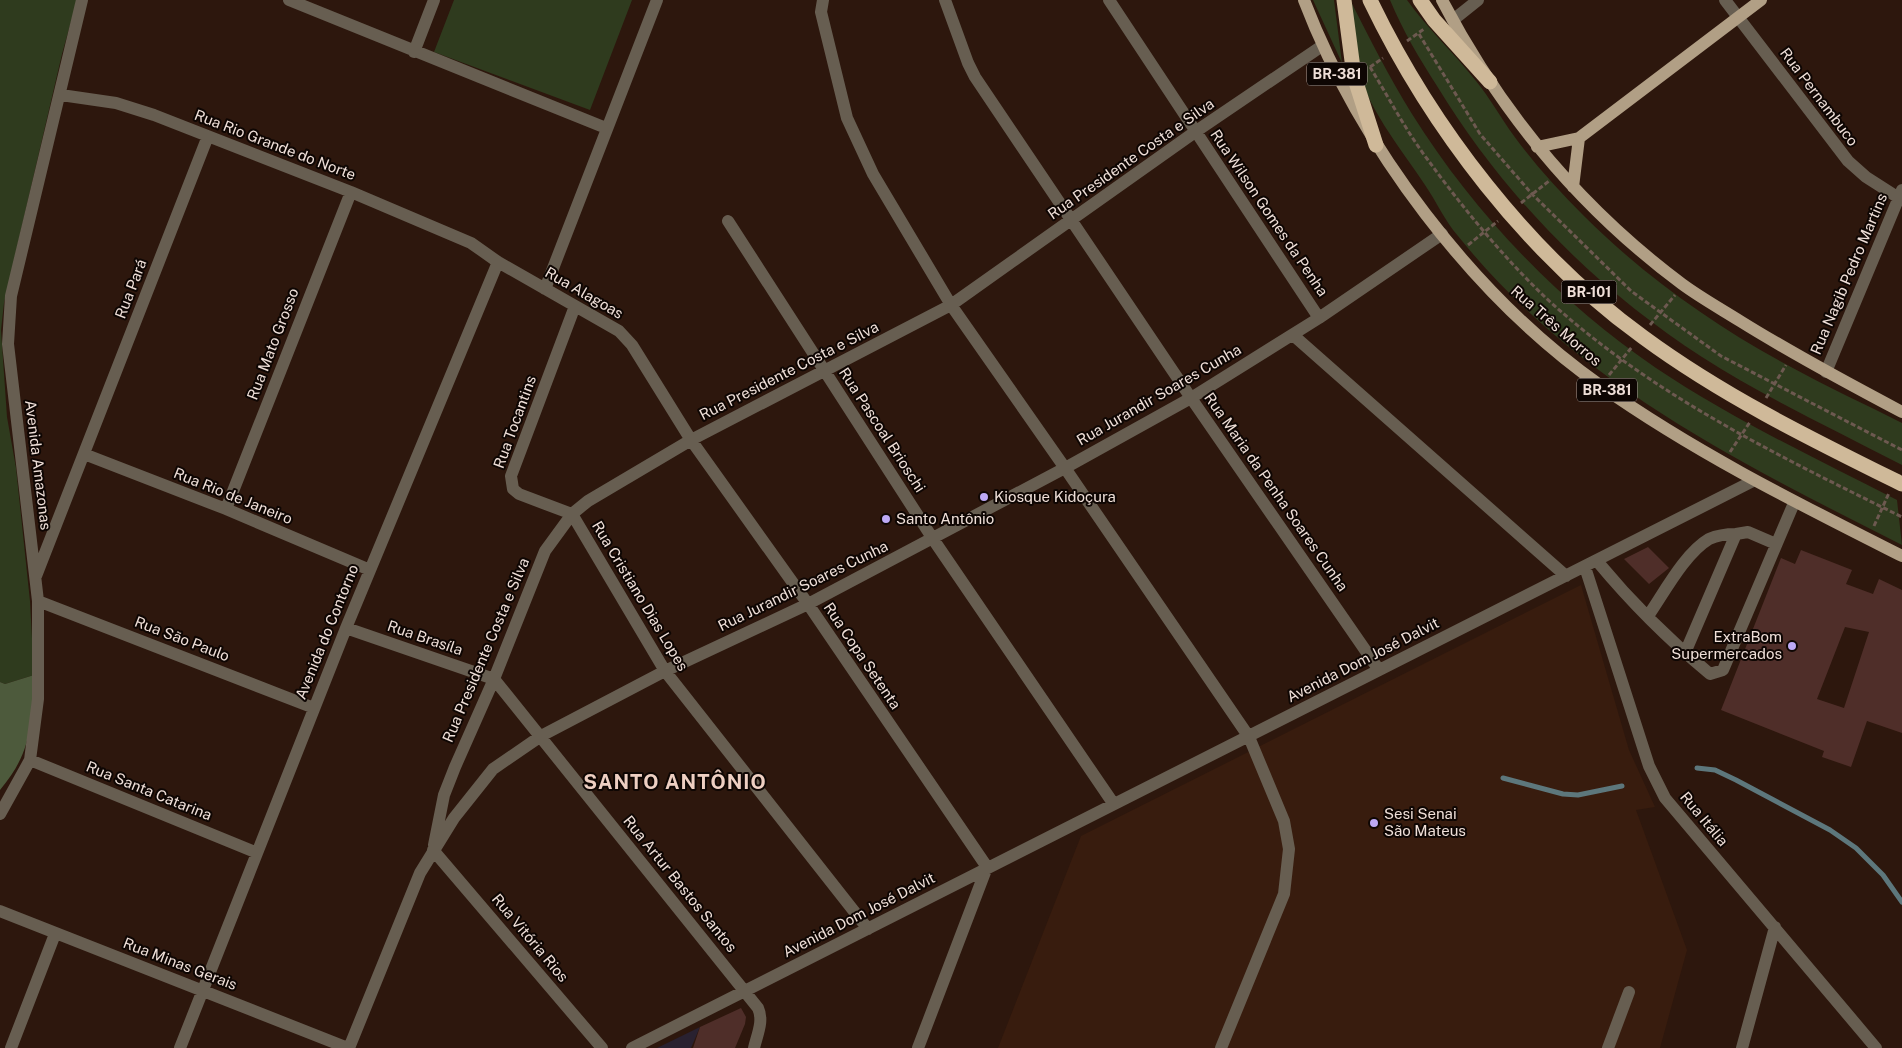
<svg xmlns="http://www.w3.org/2000/svg" width="1902" height="1048" font-family="'Public Sans',sans-serif">
	<rect width="100%" height="100%" fill="#2d170d"/>
	<path fill="#292130" d="M700,1027l-9,21h-34z"/>
	<path fill="#381c0e" d="M1581,585l48,165 26,57 -19,3 51,140 -27,98h-662l83,-212z"/>
	<path fill="#2f3b1e" d="M0,0h77l-15,54 -58,249 -3,27 6,87 9,51 14,133 4,74 -29,9 -5,-2z
		M454,0h178l-42,110 -156,-58z
		M1313,0h21l8,63z
		M1350,0c20,39 39,77 62,114 62,99 147,188 244,254 76,51 159,90 241,132l5,45c-162,-82 -328,-164 -444,-309 -13,-15 -22,-35 -33,-51 -25,-38 -60,-79 -69,-124 -3,-20 -4,-41 -6,-61z
		M1390,0h17c21,29 47,53 69,81 14,17 25,37 38,55 21,29 45,55 70,80 60,60 132,111 207,151 36,20 74,37 111,56v42c-67,-35 -136,-67 -200,-108 -108,-70 -198,-161 -265,-271 -18,-28 -34,-55 -47,-86z"/>
	<path fill="#4d5a3c" d="M34,675c-4,50 0,74 -34,115v-108l5,2z"/>
	<g fill="none" stroke-linecap="round" stroke-linejoin="round">
		<path stroke="#5d777c" stroke-width="5" d="M1697,768l18,2 21,10 94,50 26,18 27,27 19,27
			M1503,778l60,16 15,1 44,-9"/>
	</g>
	<path fill="#4f2e29" fill-rule="evenodd" d="M1648,547l21,21 -20,16 -25,-25z
		M1801,550l51,20 -6,14 27,10 6,-15 23,11v143l-35,-12 -16,46 -29,-10 2,-6 -103,-41 60,-152 14,6zM1845,627l24,5 -25,76 -27,-9z
		M741,1008l5,9 -1,7 -10,24h-42l7,-21z"/>
	<g fill="none" stroke-linecap="round" stroke-linejoin="round">
		<path stroke="#6d5950" stroke-width="3" stroke-dasharray="5 2.5" stroke-linecap="butt" d="M1419,34l61,100 52,60 99,97 90,65 181,94
			M1407,41l17,-12
			M1370,67c19,31 36,64 58,93 34,47 76,98 118,138 104,96 231,157 356,219
			M1370,67l13,-9
			M1521,203l28,-22
			M1468,245l30,-24
			M1650,325l25,-30
			M1609,375l23,-28
			M1766,398l20,-33
			M1730,452l20,-30
			M1874,526l15,-33"/>
		<path stroke="#675e51" stroke-width="12" d="M289,0l317,128
			M823,0l-2,12 26,106 26,56 78,131 114,163 184,269 35,84 5,28 -5,45 -63,154
			M945,0l23,63 7,14 216,321 188,272
			M1109,0l210,318
			M1725,0l123,161 18,16 36,23
			M1453,20l25,-20
			M414,52l20,-52
			M61,95l55,8 38,12 197,77 120,51 27,19 -152,366 -166,420
			M728,221l205,318 180,264
			M498,262l121,69 13,14 59,95 117,164 179,263 -69,181
			M545,289l112,-289
			M1293,335l273,241
			M1826,372l76,-182
			M84,454l142,55 144,61
			M226,509l125,-317
			M572,514l93,157 203,258
			M572,514l-53,-20 -6,-5 -2,-13 64,-170
			M1597,561c34,41 72,79 113,113l13,-4 71,-167
			M1585,567l64,199 16,32 211,250
			M36,576l172,-440
			M38,601l276,107
			M1648,616c16,-23 37,-63 61,-77 9,-4 18,-5 27,-5
			M346,628l148,51 264,329c6,13 -1,27 -4,40
			M1685,653l51,-119 12,-2 28,12
			M30,760l225,92
			M0,814l30,-54 8,-61v-98l-30,-257 3,-48 71,-296
			M434,845l10,-50 11,-28 39,-88 51,-128 27,-37 16,-13 103,-61 260,-135 244,-173 127,-86
			M433,850l169,198
			M0,911l348,137
			M11,1048l44,-114
			M349,1048l71,-175 34,-55 39,-49 48,-33 124,-65 143,-67 257,-136 126,-70 128,-80 123,-84
			M632,1048l1121,-567
			M1608,1048l21,-56
			M1742,1048l33,-121"/>
		<path stroke="#b19f85" stroke-width="12" d="M1304,0c56,146 169,296 297,386 95,67 198,118 301,170
			M1442,0c59,113 138,208 240,284 19,14 39,25 58,37 53,33 107,62 162,91
			M1537,147l42,-9 182,-138
			M1573,187l6,-49"/>
		<path stroke="#cfb999" stroke-width="15" d="M1344,0l10,76 22,69
			M1370,0c61,127 158,254 273,337 80,59 170,103 259,147
			M1420,0l14,20 56,62"/>
	</g>
	<g fill="#bda9f5" stroke="#0e0603" stroke-width="2">
		<circle cx="984" cy="497" r="5"/>
		<circle cx="886" cy="519" r="5"/>
		<circle cx="1792" cy="646" r="5"/>
		<circle cx="1374" cy="823" r="5"/>
	</g>
	<g text-anchor="middle" stroke-width="4" stroke-linejoin="round" paint-order="stroke">
		<g fill="#0e0603" stroke="#ac9e98" stroke-width="1">
			<rect x="1307" y="62.5" width="60" height="23" rx="4"/>
			<rect x="1561.5" y="280.5" width="55" height="23" rx="4"/>
			<rect x="1577" y="378.5" width="60" height="23" rx="4"/>
		</g>
		<g font-size="14" font-weight="bold" fill="#efdfd8">
			<text x="1337" y="79">BR-381</text>
			<text x="1589" y="297">BR-101</text>
			<text x="1607" y="395">BR-381</text>
		</g>
		<g font-size="15" fill="#efdfd8" stroke="#0e0603">
			<text transform="translate(1819 97) rotate(53)" y="5">Rua Pernambuco</text>
			<text transform="translate(275 145) rotate(21)" y="5">Rua Rio Grande do Norte</text>
			<text transform="translate(1131 159) rotate(-35)" y="5">Rua Presidente Costa e Silva</text>
			<text transform="translate(1269 213) rotate(56)" y="5">Rua Wilson Gomes da Penha</text>
			<text transform="translate(1849 274) rotate(-67)" y="5">Rua Nagib Pedro Martins</text>
			<text transform="translate(131 289) rotate(-69)" y="5">Rua Pará</text>
			<text transform="translate(584 293) rotate(30)" y="5">Rua Alagoas</text>
			<text transform="translate(1556 326) rotate(41)" y="5">Rua Três Morros</text>
			<text transform="translate(273 344) rotate(-69)" y="5">Rua Mato Grosso</text>
			<text transform="translate(789 371) rotate(-27)" y="5">Rua Presidente Costa e Silva</text>
			<text transform="translate(1159 395) rotate(-30)" y="5">Rua Jurandir Soares Cunha</text>
			<text transform="translate(515 422) rotate(-70)" y="5">Rua Tocantins</text>
			<text transform="translate(882 430) rotate(57)" y="5">Rua Pascoal Brioschi</text>
			<text transform="translate(38 465) rotate(83)" y="5">Avenida Amazonas</text>
			<text transform="translate(1276 492) rotate(55)" y="5">Rua Maria da Penha Soares Cunha</text>
			<text transform="translate(233 496) rotate(22)" y="5">Rua Rio de Janeiro</text>
			<text transform="translate(803 586) rotate(-26)" y="5">Rua Jurandir Soares Cunha</text>
			<text transform="translate(640 596) rotate(59)" y="5">Rua Cristiano Dias Lopes</text>
			<text transform="translate(327 632) rotate(-68)" y="5">Avenida do Contorno</text>
			<text transform="translate(425 638) rotate(19)" y="5">Rua Brasíla</text>
			<text transform="translate(182 639) rotate(21)" y="5">Rua São Paulo</text>
			<text transform="translate(486 650) rotate(-67)" y="5">Rua Presidente Costa e Silva</text>
			<text transform="translate(862 656) rotate(56)" y="5">Rua Copa Setenta</text>
			<text transform="translate(1363 660) rotate(-27)" y="5">Avenida Dom José Dalvit</text>
			<text transform="translate(149 791) rotate(22)" y="5">Rua Santa Catarina</text>
			<text transform="translate(1704 819) rotate(50)" y="5">Rua Itália</text>
			<text transform="translate(680 884) rotate(51)" y="5">Rua Artur Bastos Santos</text>
			<text transform="translate(859 915) rotate(-27)" y="5">Avenida Dom José Dalvit</text>
			<text transform="translate(530 938) rotate(50)" y="5">Rua Vitória Rios</text>
			<text transform="translate(180 964) rotate(21)" y="5">Rua Minas Gerais</text>
		</g>
		<g font-size="15" fill="#efdfd8" stroke="#0e0603" text-anchor="start">
			<text x="994" y="502">Kiosque Kidoçura</text>
			<text x="896" y="524">Santo Antônio</text>
			<text x="1782" y="642" text-anchor="end">ExtraBom<tspan x="1782" dy="17">Supermercados</tspan></text>
			<text x="1384" y="819">Sesi Senai<tspan x="1384" dy="17">São Mateus</tspan></text>
		</g>
		<g font-size="20" font-weight="bold" letter-spacing="1" fill="#eecfc2" stroke="#0e0603">
			<text x="675" y="789">SANTO ANTÔNIO</text>
		</g>
	</g>
</svg>
